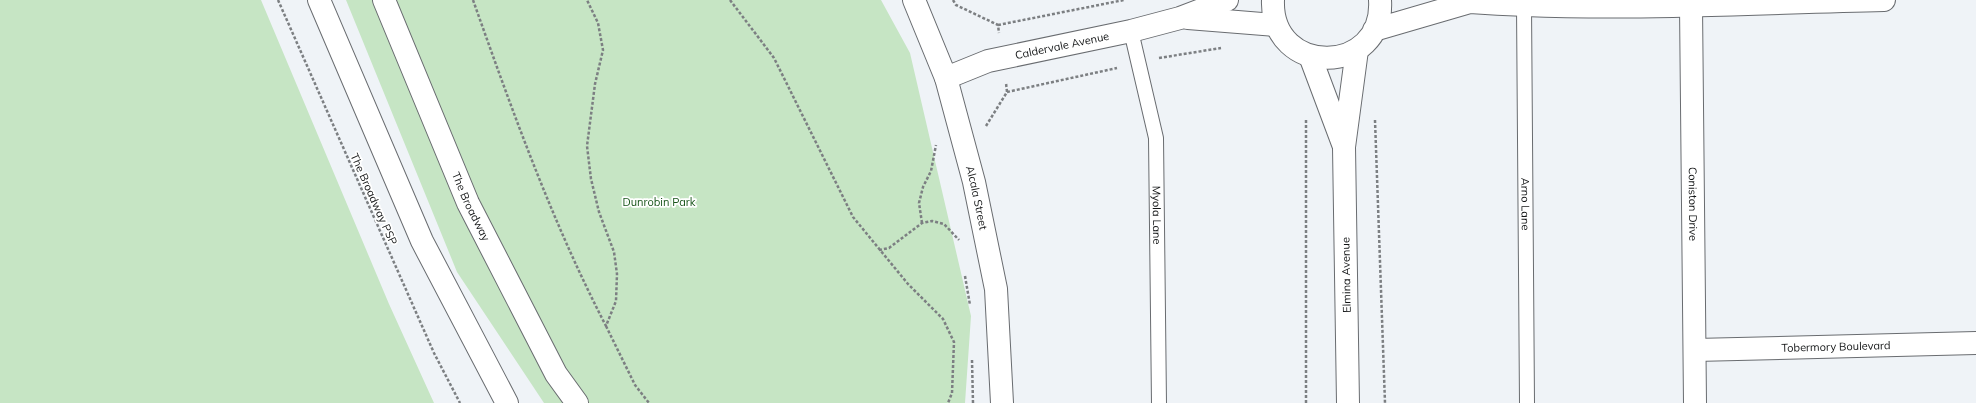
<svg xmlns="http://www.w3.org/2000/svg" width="1976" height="403" font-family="Mulish,sans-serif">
	<rect width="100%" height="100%" fill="#eff3f7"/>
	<path fill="#c6e5c4" d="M0,0h261l128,304 45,99h-434z
		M346,0h535l29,53 61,263 -6,87h-421l-87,-131z"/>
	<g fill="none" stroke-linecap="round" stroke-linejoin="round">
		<defs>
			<g id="service">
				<path id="s1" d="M1524,6l3,397"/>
				<path id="s2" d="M1131,31l25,107 3,265"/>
			</g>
			<g id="minor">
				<path id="s3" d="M914,0l32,78 28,104 22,107 6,114"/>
				<path id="s4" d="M1691,6l4,397"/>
				<path d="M1188,18l88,7"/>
				<path d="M1310,56l33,88"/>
				<path id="s5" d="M946,78l42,-17 143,-30 49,-13 47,-18"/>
				<path id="s6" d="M1695,350l281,-7"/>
				<path d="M1348,403l-4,-256 13,-97"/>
			</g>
			<path id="tertiary" d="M1273,0c-3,78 112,76 107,0
				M1462,0l8,2c138,10 276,1 414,-2
				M1374,30l96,-28"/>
			<g id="secondary">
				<path d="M319,0l103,241 85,162"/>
				<path id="s7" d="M384,0l84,203 88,171 21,29"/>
			</g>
		</defs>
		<use href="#service" stroke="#696c70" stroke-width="16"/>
		<use href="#minor" stroke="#696c70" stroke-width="24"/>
		<use href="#tertiary" stroke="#696c70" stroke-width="24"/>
		<use href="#secondary" stroke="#696c70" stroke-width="24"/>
		<path stroke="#7c7f82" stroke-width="2.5" stroke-dasharray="3 2" stroke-linecap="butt" d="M278,0l156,353 26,50
			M473,0c39,110 79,222 133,326l10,-25 1,-27 -3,-22 -15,-40 -8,-33 -4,-33 8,-62 8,-34 -5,-27 -11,-23
			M730,0l44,58 79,159 55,67 35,35 11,23 -2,51 -4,10
			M953,0l3,5 42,20 1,8
			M998,25l126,-25
			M1159,58l62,-10
			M1007,92l110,-24
			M1306,120v283
			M1375,120l10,283
			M986,126l21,-34 -1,-9
			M922,223l-3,-20 4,-16 8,-16 5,-26
			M879,250l10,-2 33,-25 10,-2 12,3 15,16
			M965,276l5,29
			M606,326l29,59 14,18
			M972,360l1,43"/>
		<use href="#service" stroke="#fff" stroke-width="14"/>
		<use href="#minor" stroke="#fff" stroke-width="22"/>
		<use href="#tertiary" stroke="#fff" stroke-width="22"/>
		<use href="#secondary" stroke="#fff" stroke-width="22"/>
	</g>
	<g text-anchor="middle" stroke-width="3.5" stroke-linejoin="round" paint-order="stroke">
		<g font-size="11" fill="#121415" stroke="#fff">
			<text dy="4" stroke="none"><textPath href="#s5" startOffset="121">Caldervale Avenue</textPath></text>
			<text dy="4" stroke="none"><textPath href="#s3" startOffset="208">Alcala Street</textPath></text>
			<text transform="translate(374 199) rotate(66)" y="4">The Broadway PSP</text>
			<text dy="4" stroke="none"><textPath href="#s1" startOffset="198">Arno Lane</textPath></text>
			<text dy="4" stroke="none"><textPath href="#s4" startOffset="198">Coniston Drive</textPath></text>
			<text dy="4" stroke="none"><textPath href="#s7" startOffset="224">The Broadway</textPath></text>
			<text dy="4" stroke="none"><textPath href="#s2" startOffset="187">Myola Lane</textPath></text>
			<text transform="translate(1346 275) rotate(-91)" y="4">Elmina Avenue</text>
			<text dy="4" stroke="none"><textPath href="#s6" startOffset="141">Tobermory Boulevard</textPath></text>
		</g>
		<g font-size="11" fill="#165318" stroke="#fff">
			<text x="659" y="206">Dunrobin Park</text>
		</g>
	</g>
</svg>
